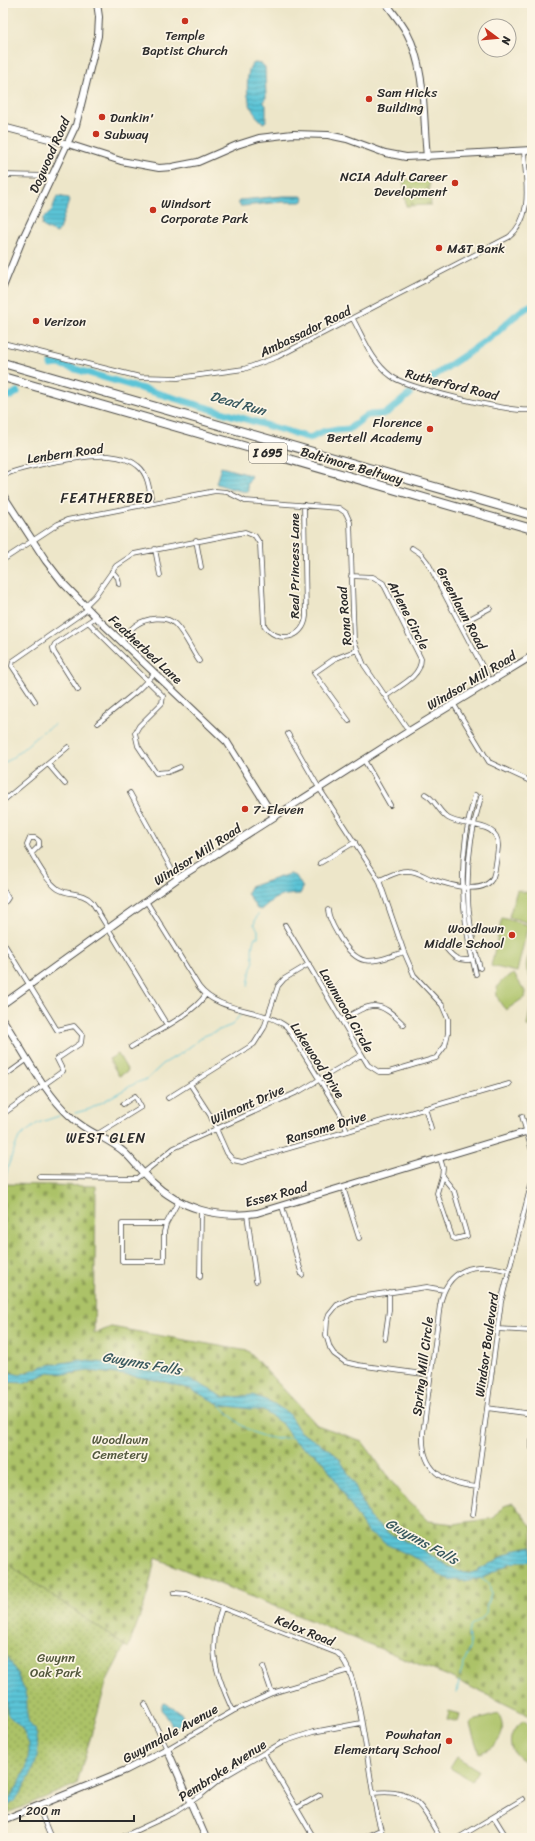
<svg xmlns="http://www.w3.org/2000/svg" width="535" height="1841" font-family="Sriracha,sans-serif">
	<defs>
		<pattern id="cemetery-stones" width="16" height="16" patternUnits="userSpaceOnUse"><rect width="16" height="16" fill="#acc267"/><path d="M2 7V4a2 2 0 0 1 4 0v3zM10 15v-3a2 2 0 0 1 4 0v3z" fill="#8c9e55"/></pattern>
		<pattern id="park-dots" width="8" height="8" patternUnits="userSpaceOnUse"><rect width="8" height="8" fill="#acc267"/><path d="M2 2h.1M6 6h.1" fill="none" stroke="#8c9e55" stroke-width="1.8" stroke-linecap="round"/></pattern>
		<pattern id="water-rules" width="6" height="5" patternUnits="userSpaceOnUse"><rect width="6" height="5" fill="#5bc4d7"/><path d="M0 2.5h6" fill="none" stroke="#4b9faf"/></pattern>
	</defs>
	<rect width="100%" height="100%" fill="#fcf5e5"/>
	<filter id="ink" filterUnits="userSpaceOnUse"><feTurbulence type="fractalNoise" baseFrequency=".025" numOctaves="2"/><feDisplacementMap in="SourceGraphic" scale="8" xChannelSelector="R" yChannelSelector="G"/><feConvolveMatrix kernelMatrix="1 2 1 2 8 2 1 2 1" color-interpolation-filters="sRGB"/></filter>
	<filter id="wash" filterUnits="userSpaceOnUse"><feTurbulence type="fractalNoise" baseFrequency=".012" numOctaves="4" result="noise"/><feDisplacementMap in="SourceGraphic" scale="16" xChannelSelector="R" yChannelSelector="G"/><feGaussianBlur stdDeviation="0.9" result="paint"/><feColorMatrix in="noise" values="0 0 0 0 0 0 0 0 0 0 0 0 0 0 0 0 0 1.4 0 .05"/><feComposite in="paint" operator="in"/></filter>
	<g filter="url(#wash)">
		<rect width="100%" height="100%" fill="#ede6c9"/>
		<path fill="url(#cemetery-stones)" stroke="#6c7649" d="M429,179l2,26 -25,1 -3,-26z
			M3,1184l93,2 -2,148 17,-7 137,24 69,74 45,16 38,52 29,28 25,3 40,-6 10,-12 9,-3 19,24v190l-84,-41 -293,-118 -8,39 -19,51 -125,-87z"/>
		<path fill="url(#park-dots)" stroke="#6c7649" d="M3,1561l122,85 -18,34 -30,104 -74,31z
			M449,1711l11,3 -2,8 -11,-3z"/>
		<path fill="#acc267" stroke="#6c7649" d="M517,890l15,4v30l-23,-7z
			M502,918l26,7 -11,47 -26,-6z
			M532,952v28c-7,-8 -8,-20 0,-28z
			M514,974l12,19 -1,4 -19,13c-15,-16 -12,-28 8,-36z
			M532,1000v27l-5,-1z
			M118,1054l10,17 -9,5 -10,-17z
			M498,1714c11,18 0,34 -19,39l-9,-28 3,-4z
			M524,1720l8,9v24l-8,8c-19,-10 -17,-29 0,-41z
			M457,1757l21,13 -6,11 -22,-13z"/>
		<path fill="url(#water-rules)" stroke="#437881" d="M255,63l7,1 3,3 1,31 -2,2v3l2,2v16l-2,2c-16,-11 -18,-30 -16,-47 1,-6 1,-11 7,-13z
			M57,196l11,2 1,3 -10,29 -2,3 -12,-5 -3,-3 1,-7 9,-8z
			M283,196h18l3,2 -1,3 -2,1h-20l-38,4h-3l-2,-4 2,-2z
			M221,467l29,8 2,2 -5,7 1,7c-7,2 -23,-5 -31,-7l-1,-1z
			M289,874l7,2 7,12 -3,6c-20,1 -25,2 -39,16l-4,-1 -10,-16 3,-6z
			M80,1360l26,3 13,5 28,2 40,9 11,4 27,15 28,-3 18,7 17,11 12,19 32,19 8,9 13,21 16,36 5,5 16,12 25,11 33,21 17,7h6l6,-2 39,-22 16,-3v15l-21,2 -28,14 -19,4 -16,-2 -9,-4 -15,-13 -38,-18 -19,-12 -43,-70 -8,-7 -21,-13 -14,-19 -17,-12 -43,-6 -31,-16 -25,-7 -31,-6 -46,-5 -20,3 -19,-2 -23,11 -23,-1v-11l17,4 23,-9z
			M3,1650c7,10 21,35 23,47 3,12 -3,24 9,32 6,23 2,36 -10,56 -6,11 -11,18 -22,25v-9l6,-2 8,-12 9,-18 3,-17v-8l-7,-15 -15,-15v-12h-4z
			M164,1703l17,10c4,7 0,9 -4,13l-5,-1 -10,-16v-5z"/>
		<g fill="none" stroke-linecap="round" stroke-linejoin="round">
			<path stroke="#5bc4d7" stroke-width="1" d="M3,764c19,-11 32,-30 52,-40
				M248,986l3,-18 3,-7c-3,-7 -2,-17 1,-24h3v-7l-4,-6 4,-10
				M75,1113l15,-4 46,-26 11,-4 16,-15 20,-12 21,-16 28,-11 8,-10
				M3,1191l5,-25 11,-29 19,-14 21,-7
				M3,1246c4,13 4,22 0,35
				M220,1404c18,22 42,40 72,33
				M460,1676l10,-30 -2,-13 3,-8c25,-14 9,-12 20,-30l-2,-12 -10,-7
				M457,1693l2,-12"/>
			<path stroke="#5bc4d7" stroke-width="7" d="M51,365l7,-1 252,74 15,-7 24,-2 18,-14 15,-1 6,-2 22,-18
				M426,382c21,-16 43,-29 65,-45 14,-10 24,-25 41,-32
				M3,396h8l6,-4"/>
		</g>
	</g>
	<g filter="url(#ink)">
		<g fill="none" stroke-linecap="round" stroke-linejoin="round">
			<defs>
				<path id="street" d="M3,175l49,1
					M353,319c11,20 19,43 38,57 15,12 122,37 141,34
					M3,343l137,34 38,1 66,-9 33,-12 232,-120c26,-22 16,-57 15,-87
					M3,476c15,-9 88,-22 106,-20 10,1 21,3 29,10 11,9 11,24 14,37
					M196,540l5,27
					M412,548l9,6 7,9 62,118
					M155,549l5,26
					M3,560l55,-36 9,-4 148,-29 12,1 18,9 94,7 7,5 4,9 4,119 10,24 45,66
					M112,571l6,7 1,6
					M351,576l22,1 10,6 38,76c0,18 -22,27 -35,37
					M85,606l10,-10 21,-30 18,-12 111,-22 10,4 5,8 4,81c12,19 40,15 42,-9l-2,-111
					M89,623l74,73 -1,7 -23,23 -4,7 3,13 18,27 12,-1 12,-5
					M460,624l30,-16
					M121,641c5,-5 9,-12 15,-16 10,-7 30,-10 39,-1 10,10 16,25 24,37
					M78,690l-24,-38 -1,-4 2,-4 41,-27
					M35,701l-23,-35 1,-5 75,-52
					M453,703l36,59 43,20
					M349,721l-35,-48 20,-14 23,-9
					M98,723l39,-32 18,-18
					M364,760l26,45
					M48,764l17,20
					M130,793l47,86
					M475,795c-18,60 -15,120 1,179
					M3,801l65,-54
					M32,853l7,-7v-5l-4,-3h-5l-3,7 1,3c8,12 17,32 30,41 11,7 24,2 34,13l75,123
					M320,863l35,-21
					M379,880c9,-3 19,-10 29,-9 8,0 16,5 23,8 15,5 53,18 62,-2 3,-8 4,-21 5,-30 2,-27 -35,-19 -50,-29 -10,-7 -13,-19 -23,-24
					M3,889l5,9 -2,3 -3,2
					M146,901l53,86c21,27 63,20 88,40l53,86 7,18
					M328,910c1,11 7,19 12,28 20,32 32,24 64,14
					M285,925l83,140 11,7h10l47,-14 9,-12 3,-13v-14l-6,-14 -28,-30 -10,-23 -25,-72 -60,-92 -31,-54
					M3,942l54,88 17,-4 8,9 -1,8 -24,16 6,12 -60,43
					M443,944c8,12 15,19 30,15
					M480,968c-17,-56 -16,-114 1,-171
					M342,1020c29,-17 36,-22 62,5
					M131,1047c21,-13 63,-33 75,-53
					M3,1077l25,-18
					M190,1084l20,31 17,38 6,7 9,2 267,-78
					M168,1098l86,-54 10,-16 14,-42 6,-7 25,-15
					M425,1108l6,20
					M522,1116l10,35
					M96,1135l45,-28 -6,-11 -12,8
					M440,1158l3,10 -1,8 12,15 13,45 -12,3 -3,-2 -15,-44 5,-17
					M40,1177l97,1 37,-30 126,-57 61,-36
					M343,1187l16,51
					M282,1206l20,69
					M247,1214l9,67
					M166,1224l-2,8v29h-42v-37h44l12,-22
					M200,1277l1,-66
					M497,1329l35,2
					M385,1339l4,-29v-18
					M430,1375l-72,-10 -13,-3 -11,-8 -4,-6 -4,-13 1,-14 2,-6 8,-10 15,-7 75,-11 17,3
					M487,1408l45,6
					M532,1441v7
					M477,1487c-34,-4 -56,-16 -54,-54l17,-128c7,-37 35,-44 68,-34
					M473,1515l28,-213 31,-121
					M174,1593l13,1 150,59c28,20 30,147 47,185
					M222,1608c-15,41 -7,64 11,103
					M263,1667l9,26
					M145,1704l22,45 66,-38 39,-18 77,-23
					M264,1753l50,85
					M373,1793c42,-5 48,12 67,45
					M38,1806l13,32
					M297,1808l23,-13
					M494,1817l13,21
					M120,1838l54,-25 27,-18 22,-18 60,-35 30,-10 48,-9
					M363,1838l17,-8
					M458,1838l65,-39"/>
				<path id="secondary" d="M386,3c7,10 15,19 21,30 19,35 16,85 20,124
					M3,127l65,17 53,17 38,7 13,-1 26,-5 39,-17 22,-7 34,-4 35,1 19,4 38,14 21,4 126,-7
					M3,287l19,-47 54,-115 22,-89 1,-19 -2,-14
					M3,495l43,66 17,22 38,39 126,120 47,75
					M3,1004l174,-125 232,-148 123,-75
					M3,1020c20,30 41,73 68,97 15,15 37,21 53,35 10,9 17,20 27,29 29,28 67,38 106,32l275,-83
					M3,1820l123,-50 41,-21 39,89"/>
				<path id="highway" d="M3,363l529,152
					M3,377l529,152"/>
			</defs>
			<use href="#street" stroke="#484743" stroke-width="5.5"/>
			<use href="#secondary" stroke="#484743" stroke-width="8"/>
			<use href="#highway" stroke="#484743" stroke-width="10"/>
			<use href="#street" stroke="#fff" stroke-width="4"/>
			<use href="#secondary" stroke="#fff" stroke-width="6"/>
			<use href="#highway" stroke="#fff" stroke-width="8"/>
		</g>
	</g>
	<g fill="#c8321e" stroke="#fcf5e5" stroke-width="1.5">
		<circle cx="185" cy="21" r="4"/>
		<circle cx="369" cy="99" r="4"/>
		<circle cx="102" cy="117" r="4"/>
		<circle cx="96" cy="134" r="4"/>
		<circle cx="455" cy="183" r="4"/>
		<circle cx="153" cy="210" r="4"/>
		<circle cx="439" cy="248" r="4"/>
		<circle cx="36" cy="321" r="4"/>
		<circle cx="430" cy="429" r="4"/>
		<circle cx="245" cy="809" r="4"/>
		<circle cx="512" cy="935" r="4"/>
		<circle cx="449" cy="1741" r="4"/>
	</g>
	<g text-anchor="middle" stroke-width="3.5" stroke-linejoin="round" paint-order="stroke">
		<rect fill="#fcf5e5" stroke="#6a6863" stroke-width="1" x="249" y="443" width="38" height="20" rx="3"/>
		<g font-size="12" font-weight="bold" fill="#2b2b2b">
			<text x="268" y="457">I 695</text>
		</g>
		<g font-size="13" fill="#2b2b2b" stroke="#fcf5e5" text-anchor="start">
			<text x="185" y="40" text-anchor="middle">Temple<tspan x="185" dy="15">Baptist Church</tspan></text>
			<text x="377" y="97">Sam Hicks<tspan x="377" dy="15">Building</tspan></text>
			<text x="110" y="122">Dunkin'</text>
			<text x="104" y="139">Subway</text>
			<text x="447" y="181" text-anchor="end">NCIA Adult Career<tspan x="447" dy="15">Development</tspan></text>
			<text x="161" y="208">Windsort<tspan x="161" dy="15">Corporate Park</tspan></text>
			<text x="447" y="253">M&amp;T Bank</text>
			<text x="44" y="326">Verizon</text>
			<text x="422" y="427" text-anchor="end">Florence<tspan x="422" dy="15">Bertell Academy</tspan></text>
			<text x="253" y="814">7-Eleven</text>
			<text x="504" y="933" text-anchor="end">Woodlawn<tspan x="504" dy="15">Middle School</tspan></text>
			<text x="441" y="1739" text-anchor="end">Powhatan<tspan x="441" dy="15">Elementary School</tspan></text>
		</g>
		<g font-size="13" fill="#2b2b2b" stroke="#fcf5e5">
			<text transform="translate(49 155) rotate(-66)" y="5">Dogwood Road</text>
			<text transform="translate(305 331) rotate(-26)" y="5">Ambassador Road</text>
			<text transform="translate(452 384) rotate(14)" y="5">Rutherford Road</text>
			<text transform="translate(65 453) rotate(-8)" y="5">Lenbern Road</text>
			<text transform="translate(352 465) rotate(16)" y="5">Baltimore Beltway</text>
			<text transform="translate(294 566) rotate(-90)" y="5">Real Princess Lane</text>
			<text transform="translate(462 608) rotate(62)" y="5">Greenlawn Road</text>
			<text transform="translate(409 615) rotate(63)" y="5">Arlene Circle</text>
			<text transform="translate(344 616) rotate(-95)" y="5">Rona Road</text>
			<text transform="translate(146 649) rotate(43)" y="5">Featherbed Lane</text>
			<text transform="translate(471 680) rotate(-31)" y="5">Windsor Mill Road</text>
			<text transform="translate(197 854) rotate(-33)" y="5">Windsor Mill Road</text>
			<text transform="translate(347 1010) rotate(60)" y="5">Lawnwood Circle</text>
			<text transform="translate(318 1060) rotate(57)" y="5">Lukewood Drive</text>
			<text transform="translate(247 1104) rotate(-24)" y="5">Wilmont Drive</text>
			<text transform="translate(326 1127) rotate(-17)" y="5">Ransome Drive</text>
			<text transform="translate(276 1194) rotate(-15)" y="5">Essex Road</text>
			<text transform="translate(486 1345) rotate(-82)" y="5">Windsor Boulevard</text>
			<text transform="translate(422 1366) rotate(-83)" y="5">Spring Mill Circle</text>
			<text transform="translate(305 1630) rotate(22)" y="5">Kelox Road</text>
			<text transform="translate(170 1733) rotate(-29)" y="5">Gwynndale Avenue</text>
			<text transform="translate(222 1770) rotate(-33)" y="5">Pembroke Avenue</text>
		</g>
		<g font-size="13" fill="#52583d" stroke="#fcf5e5">
			<text x="120" y="1444">Woodlawn<tspan x="120" dy="15">Cemetery</tspan></text>
			<text x="56" y="1662">Gwynn<tspan x="56" dy="15">Oak Park</tspan></text>
		</g>
		<g font-size="14" font-style="italic" fill="#39595f" stroke="#fcf5e5">
			<text transform="translate(238 403) rotate(16)" y="5">Dead Run</text>
			<text transform="translate(142 1363) rotate(10)" y="5">Gwynns Falls</text>
			<text transform="translate(422 1541) rotate(29)" y="5">Gwynns Falls</text>
		</g>
		<g font-size="14" letter-spacing="1" fill="#2b2b2b" stroke="#fcf5e5">
			<text x="107" y="503">FEATHERBED</text>
			<text x="106" y="1143">WEST GLEN</text>
		</g>
	</g>
	<rect width="535" height="1841" fill="none" stroke="#fcf5e5" stroke-width="16"/>
	<g transform="translate(497 38) rotate(106)"><circle r="19" fill="#fcf5e5" stroke="#a8a49b"/>
	<path d="M0-3L7 15L0 10L-7 15Z" fill="#c8321e"/>
	<text y="-6" font-size="11" font-weight="bold" text-anchor="middle" fill="#2b2b2b">N</text>
	</g>
	<path d="M20 1815v6h114v-6" fill="none" stroke="#2b2b2b" stroke-width="2"/>
	<text x="26" y="1815" font-size="12" fill="#2b2b2b" stroke="#fcf5e5" stroke-width="3" paint-order="stroke">200 m</text>
</svg>
